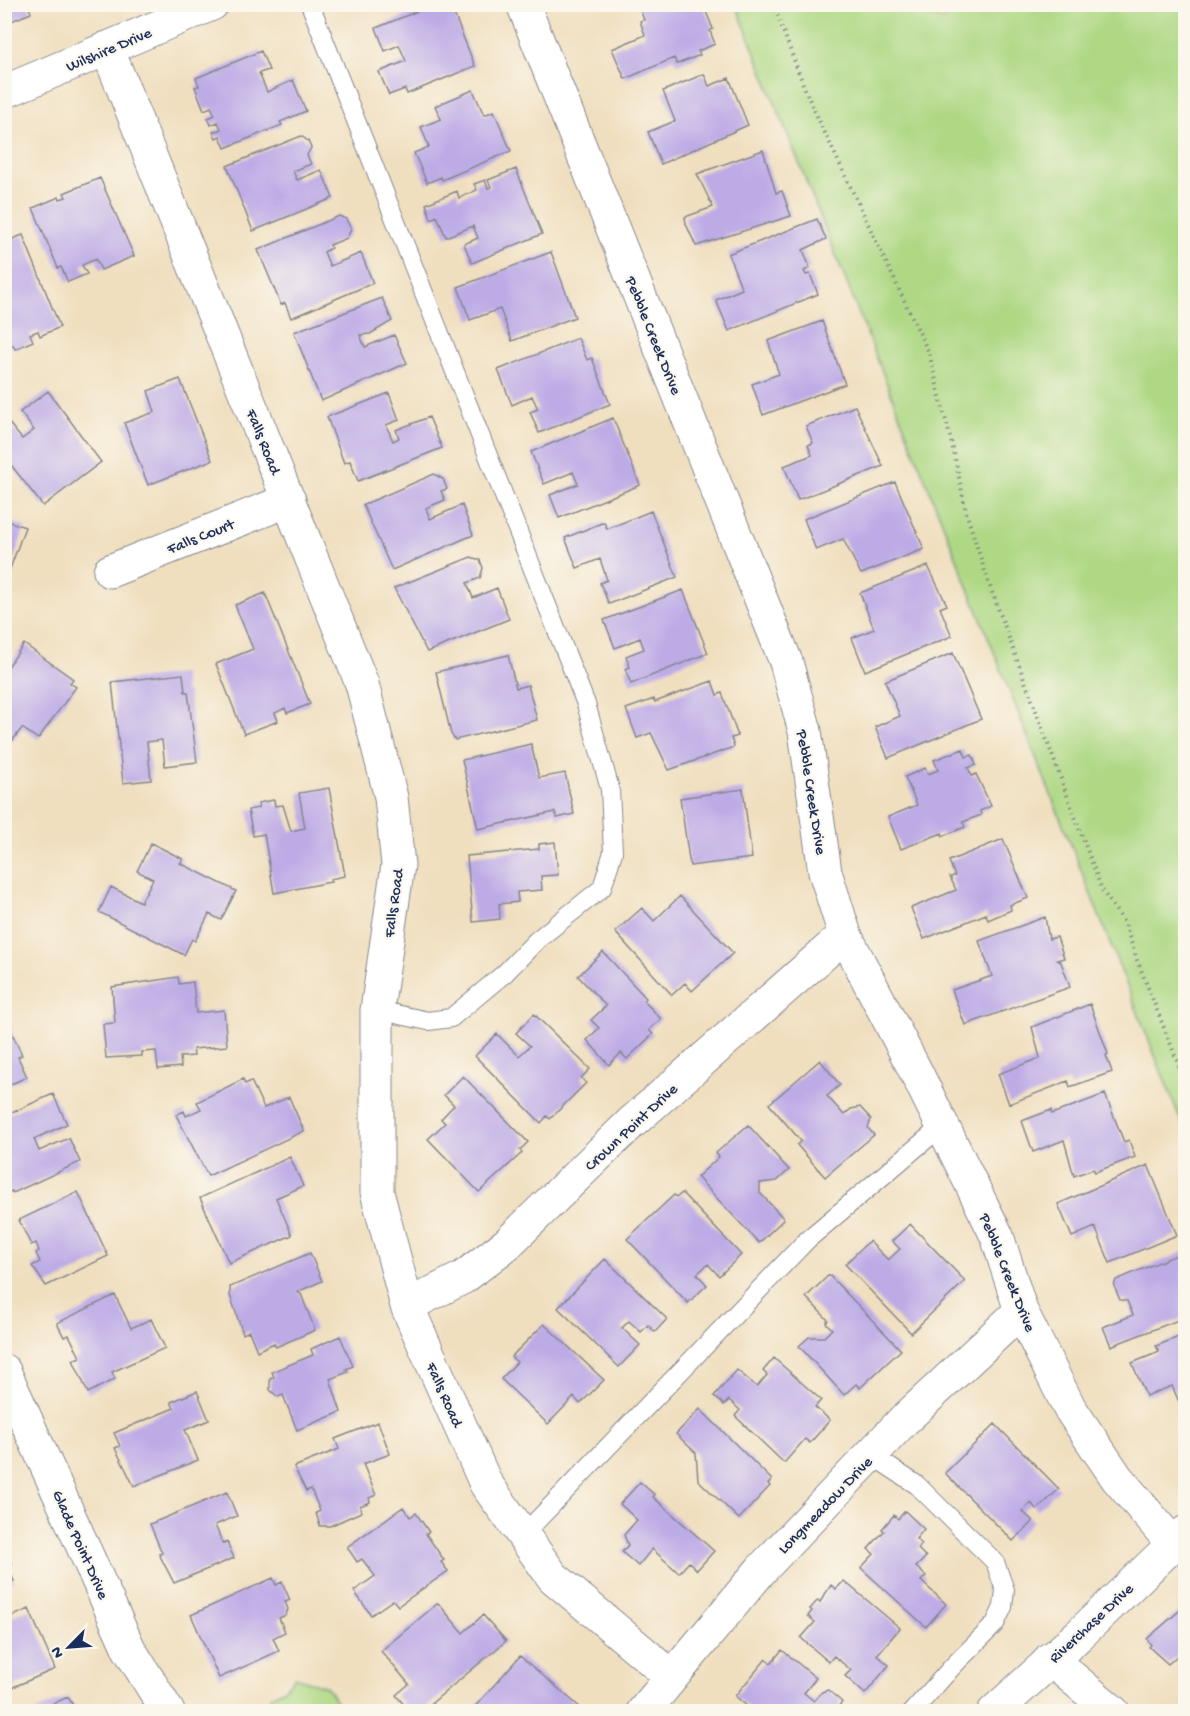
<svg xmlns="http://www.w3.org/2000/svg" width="1190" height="1716" font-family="'Gochi Hand',sans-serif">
	<rect width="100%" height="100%" fill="#fbf7ec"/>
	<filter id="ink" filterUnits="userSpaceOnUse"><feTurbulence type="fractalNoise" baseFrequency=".0167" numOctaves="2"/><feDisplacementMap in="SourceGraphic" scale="12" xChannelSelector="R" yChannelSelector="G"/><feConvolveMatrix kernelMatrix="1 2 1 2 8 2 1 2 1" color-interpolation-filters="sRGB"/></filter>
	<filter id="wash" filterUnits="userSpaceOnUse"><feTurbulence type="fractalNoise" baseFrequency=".008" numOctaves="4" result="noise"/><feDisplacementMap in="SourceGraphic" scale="24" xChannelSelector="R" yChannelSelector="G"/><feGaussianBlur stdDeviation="1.35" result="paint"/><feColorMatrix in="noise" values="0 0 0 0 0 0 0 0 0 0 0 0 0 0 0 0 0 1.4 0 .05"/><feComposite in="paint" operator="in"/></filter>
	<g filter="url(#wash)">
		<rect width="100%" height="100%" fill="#f0dfbf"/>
		<path fill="#aed884" stroke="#648471" stroke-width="1.5" d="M736,5h449v1126z
			M295,1677l32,10 9,14v10h-66l-3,-4 4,-11 13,-7z"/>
		<path fill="#eeda9e" stroke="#84847e" stroke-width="1.5" d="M921,5h35l-13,15 -16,-5z"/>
		<g id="blocks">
			<path fill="#bdabe6" d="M4,4h24l3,9 -27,11z
				M435,4h15l25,62 -68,28 -2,-5 -16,6 -10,-23 27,-11 -7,-16 -14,6 -9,-23z
				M638,4h65l10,25 -3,2 5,13 -17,7 2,4 -23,9 -3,-6 -49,21 -13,-30 33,-14 -5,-14 4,-1z
				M261,51l8,19 -10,3 8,19 26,-12 13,31 -26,11 2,3 -57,23 -5,-12 -4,2 -3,-6 8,-3 -3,-7 -7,3 -3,-7 7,-3 -4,-8 -7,3 -9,-23 4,-1 -3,-8z
				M704,74l5,12 20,-8 19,47 -87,39 -13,-32 27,-11 -12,-30z
				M473,90l11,25 10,-4 17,40 -69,29 -1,-3 -14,6 -13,-30 15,-6 -8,-20 20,-8 -6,-13z
				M301,136l7,5 3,7 -4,7 4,9 -18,7 4,9 24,-10 12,28 -80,33 -26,-65z
				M763,150l13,43 6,-2 9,25 -95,30 -10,-22 -1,-7 28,-10 -16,-33z
				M516,169l26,65 -70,29 -8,-19 14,-6 -5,-12 -27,11 -9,-21 -6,3 -5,-15 31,-13 2,7 18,-8 -3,-6 11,-4 3,8 3,-1 -3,-7z
				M100,178l34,78 -33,14 -5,-11 -14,6 5,9 -19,8 -7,-15 -3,1 -25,-60 26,-11 1,2 6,-2 -2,-4z
				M339,216l7,3 5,10 -4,9 -17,7 1,3 -7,4 6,14 31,-13 12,30 -82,35 -6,-15 -4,2 -23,-55z
				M817,219l9,20 -23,11 7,18 -6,3 2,4 4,-1 8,20 -89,37 -13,-31 26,-11 -14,-35z
				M23,235l37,92 -20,9 -2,-5 -8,3 3,7 -18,8 -2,-4 -9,3v-106z
				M551,252l24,65 -63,24 -12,-32 -30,11 -12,-33z
				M382,298l10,23 -22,13 -10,1 5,12 29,-12 13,28 -86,38 -27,-69z
				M822,321l23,63 -82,31 -11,-31 27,-10 -11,-33z
				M578,338l9,22 5,-2 18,46 -71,29 -9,-21 8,-3 -6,-13 -20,9 -14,-35z
				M180,379l32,81 -64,25 -24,-62 31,-11 -7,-21z
				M48,391l53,71 -58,44 -39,-50v-31l4,-3 14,17 12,-9 -14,-18z
				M389,393l10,27 -13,5 7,16 6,-3 -3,-8 33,-13 13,31 -84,33 -8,-20 -6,2 -17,-46z
				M855,406l28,60 -85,34 -14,-34 28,-11 -4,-10 5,-2 -7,-17z
				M613,418l27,67 -81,33 -9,-23 28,-11 -5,-12 -29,12 -13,-32z
				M434,474l9,5 4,10 -6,2 4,9 -19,8 4,11 32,-14 11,30 -81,35 -29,-65z
				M895,482l29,67 -63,25 -18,-35 -27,11 -12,-31z
				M651,511l26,66 -68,27 -9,-21 7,-3 -7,-21 -23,9 -12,-30 39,-16 3,7z
				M4,520l21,7 -20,56h-1z
				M471,557l9,3 3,8 -3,10 -13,5 6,15 24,-10 12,31 -82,33 -33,-64z
				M928,566l19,39 -7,3 12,28 -87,35 -13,-33 22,-9 -14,-36z
				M683,590l25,63 -77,31 -6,-15 5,-2 -4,-11 18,-7 -4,-11 -25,10 -11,-28z
				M265,593l45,111 -23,9 -2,-5 -10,5 3,8 -34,13 -28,-70 37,-15 -18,-44z
				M24,644l49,35 -3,4 6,4 -38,52 -16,-11 -9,12 -9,-5v-63z
				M953,653l28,66 -93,39 -13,-31 25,-11 -15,-35z
				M508,655l8,33 12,-3 9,35 -82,20 -4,-6 -15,-62z
				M183,674l2,18h3l9,70 -32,4 -3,-26 -15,2 4,38 -28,3 -11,-101z
				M712,681l5,14 5,-2 16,43 -7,2 3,9 -65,23 -18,-37 -14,5 -11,-29 28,-10 1,3z
				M531,744l8,34 26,-5 9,41 -17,4 -2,-6 -77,17 -16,-69z
				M963,749l3,8 6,-2 4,10 -8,3 4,8 4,-2 15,32 -11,5 1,4 -18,7 2,5 -22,9 -1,-3 -41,16 -13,-32 29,-12 -12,-28 20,-9 3,6 10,-4 -4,-10z
				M329,788l16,88 -15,3 1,3 -57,11 -10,-59 -11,2 -5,-26 11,-2 -1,-5 16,-3 1,6 8,-1 8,26 14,-3 -6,-35z
				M743,789l9,69 -62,8 -10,-68z
				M1003,839l25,59 -18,7 1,5 -23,10 -2,-6 -62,25 -13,-31 45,-18 -6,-13 5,-1 -6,-15z
				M555,842l3,33 -17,1 1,14 -25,2 1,10 -19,2 1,15 -27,3 -6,-66 72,-7v-5z
				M151,843l32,16 -3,4 56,28 -15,29 -12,-6 -14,27 -3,-2 -8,16 -85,-43 12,-25 30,15 12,-23 -16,-8z
				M680,896l53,57 -41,38 -7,-8 -13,12 -57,-63 27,-24 12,13z
				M1045,917l4,22 8,-2 7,21 -7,2 4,2 9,25 -105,38 -13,-35 40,-14 -13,-35z
				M603,952l43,46 -2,3 17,18 -12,11 4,4 -26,25 -6,-6 -12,12 -22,-25 12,-12 -8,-8 15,-14 -28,-30z
				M178,977l1,7 14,-2 3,31 28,-3 3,36 -34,3 1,7 -14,1 1,10 -23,2 -2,-18 -14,1v4l-36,2 -3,-34 12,-1 -3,-36z
				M1090,1004l18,50 -2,1 6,17 -42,15 -2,-6 -59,23 -11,-30 42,-16 -8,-31z
				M534,1014l56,55 -9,9 5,5 -36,36 -3,-3 -6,7 -66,-67 22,-22 22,22 11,-10 -14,-13z
				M4,1016l18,39 -4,2 9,20 -23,10z
				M820,1060l20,25 -13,11 17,19 7,-6 9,-2 11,12 -3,9 6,7 -49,42 -28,-32 4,-4 -32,-37z
				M463,1076l65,66 -8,8 2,3 -43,39 -51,-53 17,-16 -4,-4 13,-14 -10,-10z
				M243,1079l2,5 6,-3 13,27 25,-11 15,34 -96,45 -32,-61 8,-4 2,5 15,-7 -4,-7z
				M53,1094l14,30 -33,15 5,12 30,-13 11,24 -67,31 -1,-2 -7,3 -1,-78z
				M1105,1094l19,48 5,-2 6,17 -40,15 -2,-3 -19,7 -10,-36 -31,12 -11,-31 29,-11 1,4z
				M748,1125l41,45 -12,11 -17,2v10l24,26 -25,24 -62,-66 22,-20 -3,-4z
				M290,1157l13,29 -27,12 16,37 -63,28 -29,-65z
				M1148,1165l29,70 -67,28 -15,-36 -23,10 -14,-33z
				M78,1192l30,64 -62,30 -14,-20 8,-4 -4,-9 3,-2 -3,-8 -5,2 -12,-25z
				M682,1193l59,62 -22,21 -11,-12 -11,10 10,11 -19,18 -61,-64 47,-44 3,2z
				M910,1224l55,57 -54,52 -66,-69 24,-23 19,19 12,-11 -8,-8z
				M1186,1251v66l-75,29 -8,-19 30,-12 -6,-14 -7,-1 -6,-14 2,-6z
				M310,1253l12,28 -25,11 4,2 14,36 -39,17 -2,-4 -17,8 -8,-20 -6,3 -13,-39v-8z
				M605,1259l62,60 -12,13 -7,-7 -7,7 -12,-11 -7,7 18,17 -21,22 -61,-59z
				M829,1275l72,75 -41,38 -4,-4 -12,11 -45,-49 10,-9h15l8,-8 -6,-6 2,-3 -22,-23z
				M115,1295l16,33 20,-9 14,29 -53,24 3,7 -27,14 -15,-33 7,-3 -11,-22 -5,2 -7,-14z
				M544,1324l60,56 -24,24 -6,-7 -26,27 -47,-45 16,-17 -6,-5z
				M1186,1334v78l-2,1 -12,-27 -26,10 -14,-33 27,-11 -3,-6z
				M340,1336l13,30 -7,3 2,3 -18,7 11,33 -44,18 -14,-35 -5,2 -8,-7v-11l4,-2 -2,-5 41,-17 -2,-6z
				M774,1358l47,42 -6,7 15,13 -20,23 -5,-4 -21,24 -49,-47 5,-6 -11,-10 -5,5 -10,-9 23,-26 20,17 10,-12 -4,-4z
				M197,1391l12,29 -24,10 13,30 -64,26 -19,-38 5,-2 -6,-13 60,-25 -3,-6z
				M700,1409l72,71 -4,4 2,2 -31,33 -41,-39 -2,-27 -20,-19z
				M378,1422l12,32 -27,10 13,31 -7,3 1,4 -10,4 1,6 -31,14h-10l-4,-13 4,-2 -9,-22 -5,2 -12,-24 45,-18 -4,-10z
				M995,1424l64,65 -22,21 -6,-7 -9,8 11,10 -20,20 -68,-68z
				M640,1482l15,13 -2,2 61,54 -17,19 -8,-8 -10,11 -27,-24 -14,17 -16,-14 6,-7 -4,-10 13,-15 -17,-16z
				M227,1492l10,24 -22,9 8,19 4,-2 7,16 -60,25 -15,-29 3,-1 -12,-29z
				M403,1507l7,10 6,-4 13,19 -3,2 18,26 -3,2 7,9 -50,35 -5,-6 -22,15 -17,-24 21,-15 -13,-17 -5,3 -10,-15z
				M905,1511l19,18 -8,10 6,5 -4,5 8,8 -10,10 10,9 -5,5 25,23 -20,23 -65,-59 13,-14 -6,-5 16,-18 -2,-2 12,-14 4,4z
				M4,1549l8,15 -5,2 7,15 -10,5z
				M273,1578l3,7 6,-3 8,18 -5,2 3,7 -2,6 -7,3 6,14 -12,6 6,13 -60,27 -28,-63z
				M844,1581l56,47 -23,27 12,10 -24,29 -20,-18 6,-6 -17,-14 -5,6 -28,-24 14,-16 -7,-6 4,-5 -2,-2 8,-9 2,2 11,-17 5,4z
				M438,1603l25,30 20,-18 23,26 -85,71h-11l-14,-17 13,-11 -28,-33z
				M1186,1605v43l-18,16 -19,-17 2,-2 -4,-6z
				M29,1609l26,60 -51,22v-71z
				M782,1650l34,28 -12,15 10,8 8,-9 6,-2 14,12 -6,8 2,2h-84l-19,-16 31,-37 5,4z
				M520,1656l61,52 -3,4 -106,-2z
				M68,1697l9,15h-43z"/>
		</g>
	</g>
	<g filter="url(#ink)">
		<use href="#blocks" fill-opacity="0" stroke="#86878e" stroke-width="1.5"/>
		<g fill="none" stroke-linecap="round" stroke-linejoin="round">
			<defs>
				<path id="service" d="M310,4l276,700 24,85 3,63 -11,36 -65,52 -32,33 -54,45 -23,3 -51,-11
					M871,1455l46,30 78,77 10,28 -2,17 -8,17 -42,42 -41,46
					M523,1535l284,-295 136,-115"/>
				<path id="minor" d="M523,4l263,658 19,69 20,141 20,63 71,137 81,164 24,75 48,96 48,71 56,66
					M107,48l255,636 29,113 7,68 -21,145v182l30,114 79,178 67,93 119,100
					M4,92l208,-88
					M110,571l179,-71
					M407,1306l57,-29 43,-33 123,-120 215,-189
					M4,1371l125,278 39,63
					M1050,1659l63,53
					M643,1712l118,-142 141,-148 119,-111"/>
				<path id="tertiary" d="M994,1712l86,-78 106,-102"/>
			</defs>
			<use href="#service" stroke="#86878e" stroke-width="20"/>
			<use href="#minor" stroke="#86878e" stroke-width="35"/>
			<use href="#tertiary" stroke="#86878e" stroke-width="35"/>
			<path stroke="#86878e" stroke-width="4" stroke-dasharray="1.5 4.5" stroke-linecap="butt" d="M773,4l35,93 121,256 25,100 12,59 22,69 114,309 23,34 12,36 49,123"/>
			<use href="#service" stroke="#fff" stroke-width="18"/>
			<use href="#minor" stroke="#fff" stroke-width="33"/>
			<use href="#tertiary" stroke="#fff" stroke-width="33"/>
		</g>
	</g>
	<g text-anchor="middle" stroke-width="4.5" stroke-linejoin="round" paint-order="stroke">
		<g font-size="16" fill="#1b2f5e" stroke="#fbf7ec">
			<text transform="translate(108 48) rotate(-23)" y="6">Wilshire Drive</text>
			<text transform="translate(655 335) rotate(68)" y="6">Pebble Creek Drive</text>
			<text transform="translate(265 441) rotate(68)" y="6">Falls Road</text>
			<text transform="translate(200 535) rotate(-22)" y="6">Falls Court</text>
			<text transform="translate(813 792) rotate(81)" y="6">Pebble Creek Drive</text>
			<text transform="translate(392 903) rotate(-82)" y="6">Falls Road</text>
			<text transform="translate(630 1126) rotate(-43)" y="6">Crown Point Drive</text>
			<text transform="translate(1009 1272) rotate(68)" y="6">Pebble Creek Drive</text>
			<text transform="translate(446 1394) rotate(66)" y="6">Falls Road</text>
			<text transform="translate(824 1504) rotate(-46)" y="6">Longmeadow Drive</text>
			<text transform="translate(82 1544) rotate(66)" y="6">Glade Point Drive</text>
			<text transform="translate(1090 1622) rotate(-43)" y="6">Riverchase Drive</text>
		</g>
	</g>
	<rect width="1190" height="1716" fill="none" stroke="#fbf7ec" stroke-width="24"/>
	<g transform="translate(69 1647) rotate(245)" stroke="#fbf7ec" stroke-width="4.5" paint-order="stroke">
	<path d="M0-4.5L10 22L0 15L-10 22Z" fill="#1b2f5e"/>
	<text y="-9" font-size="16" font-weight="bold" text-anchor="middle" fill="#1b2f5e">N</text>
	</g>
</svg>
